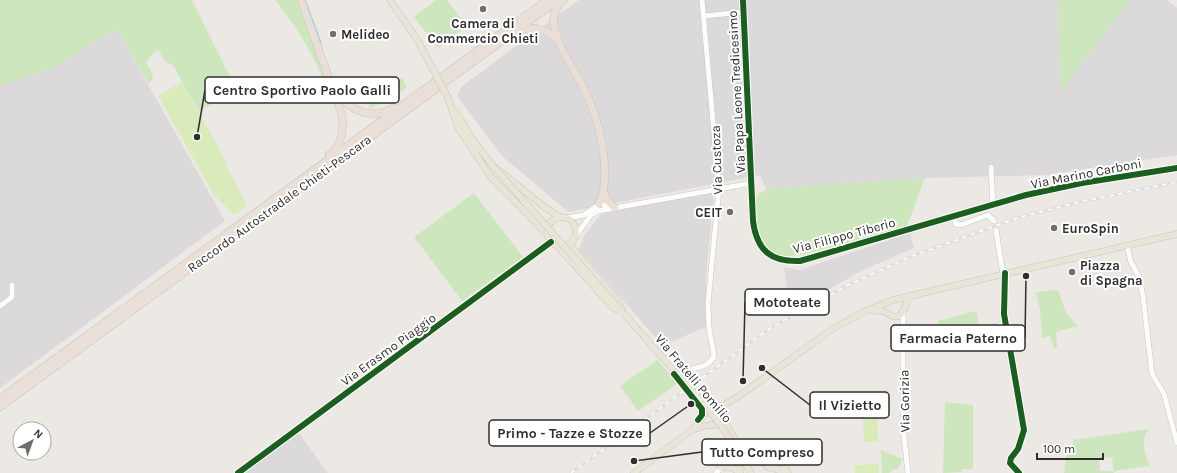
<svg xmlns="http://www.w3.org/2000/svg" width="1177" height="473" font-family="Karla,sans-serif">
	<rect width="100%" height="100%" fill="#ece8e4"/>
	<path fill="#dcd9db" d="M579,0h479l2,92 70,-92h37l10,8v147l-132,20 -120,3 -159,11 -6,-14 -192,37 -66,-56 -45,-60 4,-9z
		M117,29l108,192 -225,167v-302l54,-19z
		M714,192l-8,85v50l-36,15 -16,-6 -75,-86 5,-14 17,-22z
		M910,233l4,15 -49,21 -75,42 -6,-44 16,3z
		M298,432l30,41h-85z"/>
	<path fill="#cee6be" fill-rule="evenodd" d="M0,0h192l45,91 -38,20 -27,-47 -7,-2 -6,-11h-3l-10,11 6,11 1,5 -4,6 -32,-55 -63,38 -54,19z
		M275,0h23l34,90 -16,16 12,-15c-14,-35 -29,-62 -53,-91z
		M436,0h11l20,26 -29,22 -24,-31z
		M1058,0h72l-70,92z
		M402,78l5,9 -19,14 -18,7 -6,-18z
		M925,178l-18,48 -98,27 -25,4 -13,-5 -11,-13 -4,-16v-26l10,-8z
		M474,193l49,64 -61,44 -48,-64z
		M1058,290l8,23 12,13 -22,6 1,16h-3l-4,-12 -8,2 -2,-28 -4,-18z
		M976,311l3,14 -33,8v5h2l1,4 -12,1 1,-22z
		M657,360l21,23 -40,28 -18,-25z
		M945,402l28,3v64h-11v3l-19,1z
		M1148,429c-7,12 -4,24 2,37l-36,5v2h-50l3,-24 6,-1v-8zM1112,457l2,14h-14l-1,-12z
		M881,450l22,9 -5,10 -6,1 -3,3h-7z"/>
	<path fill="#d9eabb" d="M182,82l45,81 -1,2 21,41 -13,9 -20,-20 -56,-99z
		M863,416h14l1,26h-14z
		M878,464l1,9h-24l-1,-8z"/>
	<g fill="none" stroke-linecap="round" stroke-linejoin="round">
		<path stroke="#99d6ec" stroke-width="1.5" d="M305,0l16,43"/>
		<defs>
			<path id="minor" d="M743,0l10,221c4,30 18,41 47,40l226,-66 56,-12 95,-15
				M704,16l39,-4
				M991,167l2,38
				M599,204l14,3
				M593,214l5,-3 154,-28
				M953,216l3,8 5,1 27,-10 6,6
				M567,218l17,-3 11,-8
				M996,230l7,44
				M575,237l24,-33
				M1127,246l4,16 8,15 4,19 9,78 12,20 13,49
				M1005,273l-1,41 20,116 -6,19 -7,9 -1,5 9,10
				M0,306l12,-9v-12
				M903,312v114l5,47
				M953,337l53,-13
				M662,358l9,1 13,14c9,-7 25,-4 30,-17l-5,-28 -1,-24 11,-116 -17,-188
				M238,473l313,-231
				M716,473l22,-22"/>
			<path id="major" d="M390,0l28,41
				M448,98l10,29 32,49 57,58c3,10 10,14 20,11 11,-6 11,-16 4,-25 -12,-7 -24,0 -24,14
				M456,112l15,25 21,28 51,41 17,11
				M570,244l3,5 43,50 6,10
				M557,246l23,25
				M873,311c9,-2 12,1 19,5 12,5 12,-14 19,-19
				M724,421l15,24 -1,4 2,24
				M692,430l18,-22 14,-3 15,-9 95,-68 32,-17 27,-11 284,-66
				M739,445l3,-2 4,2 1,6
				M747,451c13,6 15,3 26,6 4,1 14,11 15,16
				M757,456l11,11 11,3 4,3
				M743,459l8,14
				M720,467h10l10,5
				M634,473l58,-43 12,-4 17,-2c7,-6 5,-14 -3,-18"/>
			<path id="highway" d="M301,0l41,115c2,16 0,30 -13,40
				M564,0c-7,6 -12,14 -10,24 3,24 21,45 31,67 14,28 28,83 14,113
				M519,33c14,-10 27,-3 39,7
				M337,94c13,17 37,26 56,14
				M604,192l2,7 9,9
				M0,399l547,-399
				M0,407l558,-407"/>
		</defs>
		<use href="#minor" stroke="#c5c4c5" stroke-width="6"/>
		<use href="#major" stroke="#c6c5c4" stroke-width="7"/>
		<use href="#highway" stroke="#c6c5c4" stroke-width="8"/>
		<use href="#minor" stroke="#fcfcfb" stroke-width="5"/>
		<use href="#major" stroke="#e8e4d6" stroke-width="6"/>
		<use href="#highway" stroke="#eadfd6" stroke-width="7"/>
		<defs>
			<path id="rail" d="M571,473l198,-144 81,-45 60,-27 107,-39 62,-16 98,-20"/>
		</defs>
		<use href="#rail" stroke="#dfdfe1" stroke-width="3"/>
		<use href="#rail" stroke="#fff" stroke-width="1.5" stroke-dasharray="4.5" stroke-linecap="butt"/>
		<defs>
			<path id="major-bridge" d="M418,41l30,57
				M492,165l211,238 19,24 21,32
				M580,271l31,35 8,5"/>
		</defs>
		<use href="#major-bridge" stroke="#c6c5c4" stroke-width="7" stroke-linecap="butt"/>
		<use href="#major-bridge" stroke="#e8e4d6" stroke-width="6"/>
		<defs>
			<path id="cycleway" d="M743,0l10,221c4,30 18,41 47,40l226,-66 56,-12 95,-15
				M1005,273l-1,41 20,116 -6,19 -7,9 -1,5 9,10
				M674,374l28,35v6l-4,5
				M238,473l313,-231"/>
		</defs>
		<use href="#cycleway" stroke="#fff" stroke-width="8"/>
		<use href="#cycleway" stroke="#1b5e20" stroke-width="6"/>
	</g>
	<g fill="#706f6e" stroke="#fff" stroke-width="1.5">
		<circle cx="483" cy="9" r="4"/>
		<circle cx="333" cy="34" r="4"/>
		<circle cx="730" cy="212" r="4"/>
		<circle cx="1054" cy="228" r="4"/>
		<circle cx="1072" cy="272" r="4"/>
	</g>
	<g text-anchor="middle" stroke-width="4" stroke-linejoin="round" paint-order="stroke">
		<g font-size="13" font-weight="bold" fill="#2e2e2e" stroke="#fff" text-anchor="start">
			<text x="483" y="28" text-anchor="middle">Camera di<tspan x="483" dy="15">Commercio Chieti</tspan></text>
			<text x="341" y="39">Melideo</text>
			<text x="722" y="217" text-anchor="end">CEIT</text>
			<text x="1062" y="233">EuroSpin</text>
			<text x="1080" y="270">Piazza<tspan x="1080" dy="15">di Spagna</tspan></text>
		</g>
		<g font-size="13" fill="#2e2e2e" stroke="#fff">
			<text transform="translate(736 92) rotate(-93)" y="5">Via Papa Leone Tredicesimo</text>
			<text transform="translate(716 160) rotate(-92)" y="5">Via Custoza</text>
			<text transform="translate(1086 173) rotate(-11)" y="5">Via Marino Carboni</text>
			<text transform="translate(279 203) rotate(-36)" y="5">Raccordo Autostradale Chieti-Pescara</text>
			<text transform="translate(844 235) rotate(-15)" y="5">Via Filippo Tiberio</text>
			<text transform="translate(388 349) rotate(-36)" y="5">Via Erasmo Piaggio</text>
			<text transform="translate(694 378) rotate(50)" y="5">Via Fratelli Pomilio</text>
			<text transform="translate(904 401) rotate(-91)" y="5">Via Gorizia</text>
		</g>
	</g>
	<path fill="none" stroke="#2e2e2e" stroke-width="1.5" d="M197 137L205 90M743 381L745 302M1026 276L1025 338M762 368L810 405M691 404L650 433M634 461L702 452"/>
	<g fill="#2e2e2e" stroke="#fff" stroke-width="1.5">
		<circle cx="197" cy="137" r="4"/>
		<circle cx="743" cy="381" r="4"/>
		<circle cx="1026" cy="276" r="4"/>
		<circle cx="762" cy="368" r="4"/>
		<circle cx="691" cy="404" r="4"/>
		<circle cx="634" cy="461" r="4"/>
	</g>
	<g fill="#fff" stroke="#2e2e2e" stroke-width="1.5">
		<rect x="205" y="77" width="194" height="26" rx="4"/>
		<rect x="745" y="289" width="84" height="26" rx="4"/>
		<rect x="891" y="325" width="134" height="26" rx="4"/>
		<rect x="810" y="392" width="79" height="26" rx="4"/>
		<rect x="489" y="420" width="161" height="26" rx="4"/>
		<rect x="702" y="439" width="120" height="26" rx="4"/>
	</g>
	<g font-size="14" text-anchor="middle" font-weight="bold" fill="#2e2e2e">
		<text x="302" y="95">Centro Sportivo Paolo Galli</text>
		<text x="787" y="307">Mototeate</text>
		<text x="958" y="343">Farmacia Paterno</text>
		<text x="850" y="410">Il Vizietto</text>
		<text x="570" y="438">Primo - Tazze e Stozze</text>
		<text x="762" y="457">Tutto Compreso</text>
	</g>
	<g transform="translate(32 441) rotate(41)"><circle r="19" fill="#ffffff" stroke="#ababab"/>
	<path d="M0-3L7 15L0 10L-7 15Z" fill="#706f6e"/>
	<text y="-6" font-size="11" font-weight="bold" text-anchor="middle" fill="#2e2e2e">N</text>
	</g>
	<path d="M1037 453v6h66v-6" fill="none" stroke="#2e2e2e" stroke-width="2"/>
	<text x="1043" y="453" font-size="12" fill="#2e2e2e" stroke="#ffffff" stroke-width="3" paint-order="stroke">100 m</text>
</svg>
